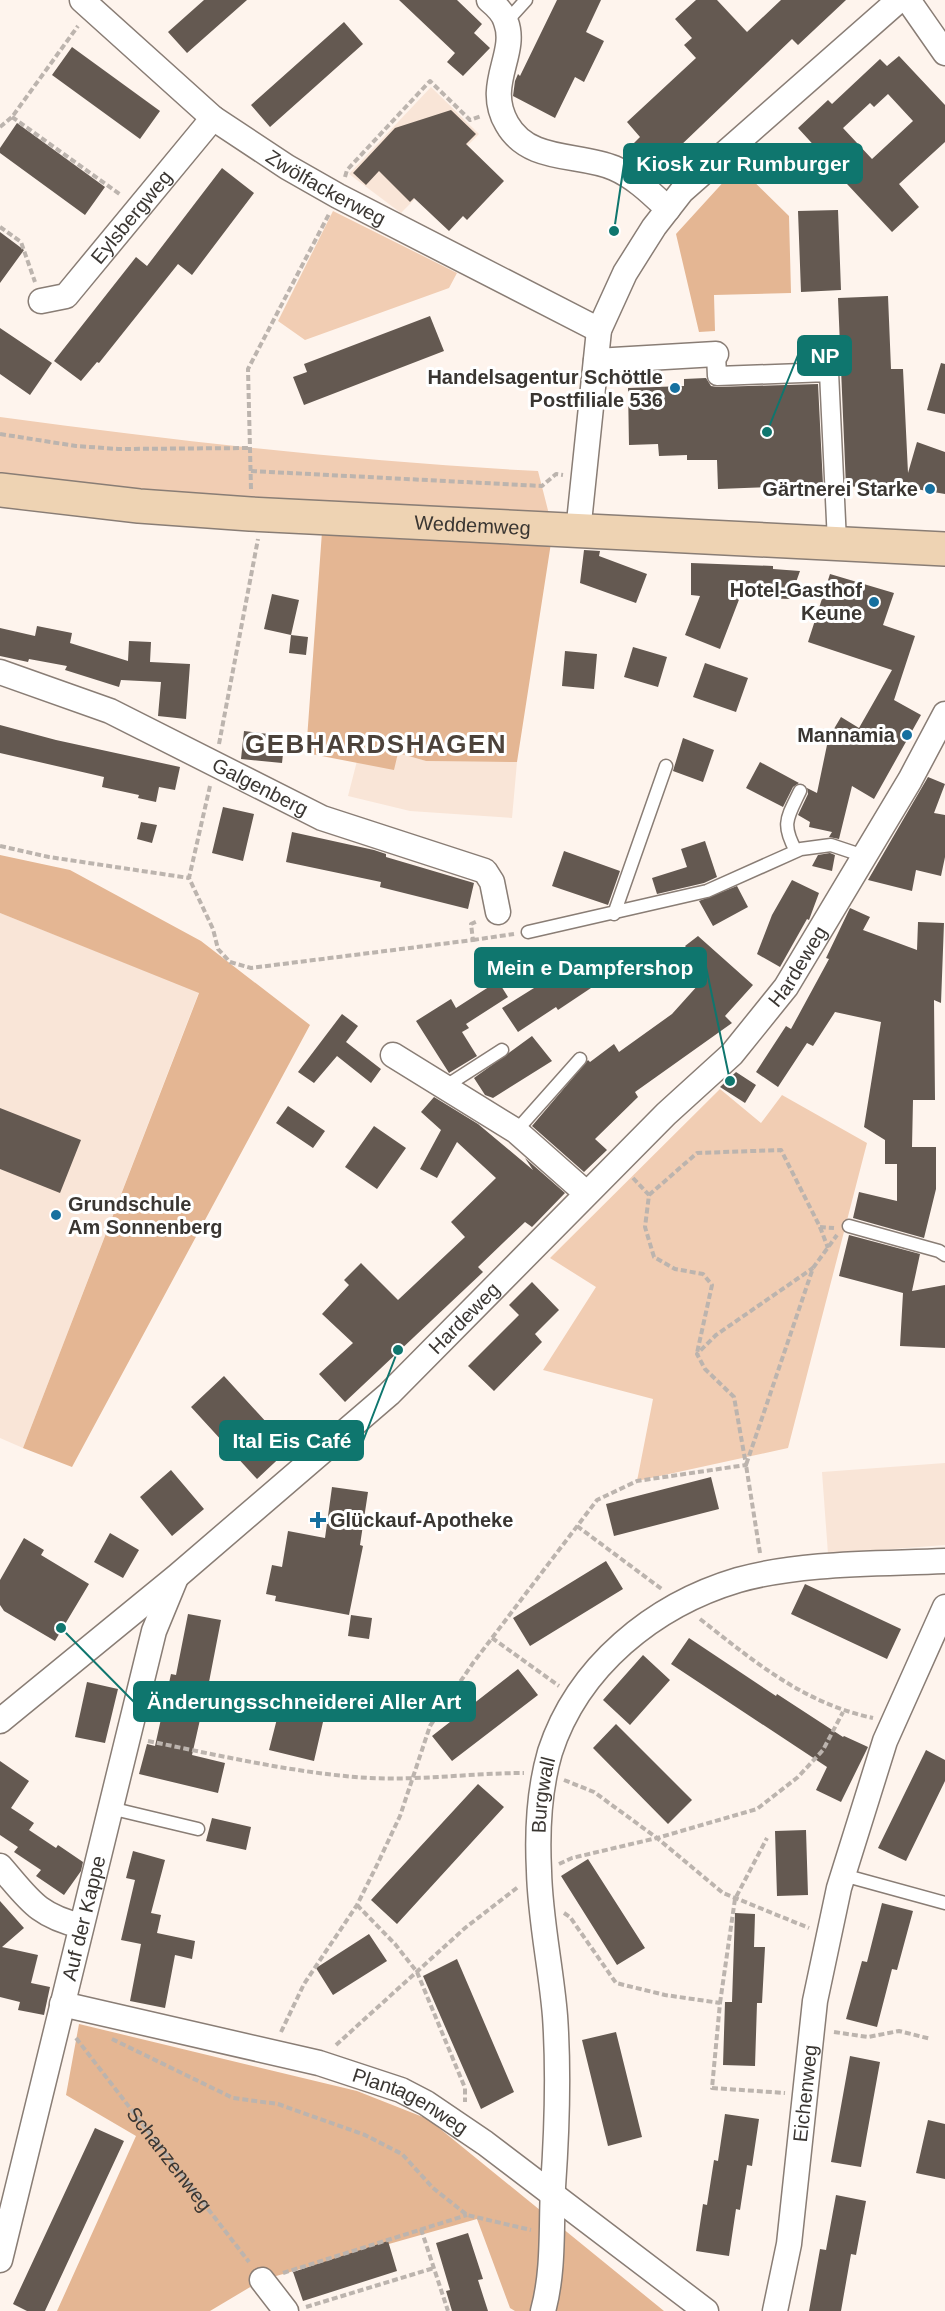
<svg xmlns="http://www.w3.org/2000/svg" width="945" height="2311" font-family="Arial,sans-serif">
	<rect width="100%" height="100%" fill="#fef4ed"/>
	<path fill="#f9e5d7" d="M431,87l48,47 -78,79 -52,-39z
		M398,753l28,8 91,1 -5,56 -102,-7 -62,-15 9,-35 36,8z
		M0,913l199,79 -176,456 -23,-10z
		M945,1463v82l-117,9 -6,-82z"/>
	<path fill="#f1cdb3" d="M333,211l124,62 -8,15 -144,52 -27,-19z
		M0,417c179,24 358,45 538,54l15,59 -553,-53z
		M720,1089l41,34 21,-28 85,48 -79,305 -151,33 16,-82 -110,-29 53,-83 -46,-29z"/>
	<path fill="#e4b693" d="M738,166l51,50 2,77 -77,2 1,36 -16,1 -23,-98z
		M323,518l230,12 -36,232 -91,-1 -28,-8 -4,17 -88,-17z
		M0,855l70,15 131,71 109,84 -238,442 -49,-19 176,-455 -199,-80z
		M79,2024l278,67 71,28 236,192h-149l-5,-3 -33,-89 -215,61 -52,31h-153l79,-175 -70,-41z"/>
	<path fill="#645951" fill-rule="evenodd" d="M204,0h43l-60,53 -19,-21z
		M399,0h58l25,24 -8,9 16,15 -27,28 -16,-14 8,-9z
		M557,0h44l-15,32 18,9 -20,41 -9,-5 -20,41 -42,-22 2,-15 3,-7 2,2z
		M696,0h21l30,32 34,-32h65l-48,45 -6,-6 -137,131 -23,-25 8,-8 -13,-15 69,-64 -12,-13 8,-7 -17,-19z
		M344,22l19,22 -93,83 -19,-22z
		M72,47l88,64 -20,28 -88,-64z
		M899,56l46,49v37l-46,42 20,23 -27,25 -60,-64 -7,7 -14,-15 9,-8 -22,-24 30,-28 4,4 48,-45 7,7zM888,94l25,27 -41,38 -29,-31 27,-25 4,4z
		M451,110l25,24 -10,10 38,37 -37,39 -4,-4 -14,15 -35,-33 -4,4 -31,-31 -13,14 -13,-12 42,-45z
		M17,123l88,64 -20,28 -85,-62v-5z
		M222,168l32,25 -62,82 -14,-11 -79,99 -2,-1 -16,19 -27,-20 82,-104 11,9z
		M838,210l3,80 -40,2 -3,-81z
		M0,232l24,18 -24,33z
		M888,296l3,73h12l5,104 9,-31 28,10v42l-35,-6 -2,-4 -62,3 -8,-189z
		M430,316l14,35 -140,54 -11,-28 14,-5 -3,-8z
		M0,328l52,35 -22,32 -30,-21z
		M941,363l4,1v50l-18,-4z
		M706,378l5,8 6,1 101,-3 5,101 -105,4 -1,-29h-30v-5l-28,1 -1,-12 -29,1 -1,-57 56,-2v-7z
		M584,550l16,1 -1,5 48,18 -11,29 -56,-20z
		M691,563l82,3v3l27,2 -10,28 -50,-2 -20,52 -35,-14 15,-39 -9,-1z
		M830,574l64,19 -11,32 32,11 -21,64 27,15 -47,84 -22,-13 -13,53 -10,-2 3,-5 -23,-5 1,-5 -12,-7 10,-21 -1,-6 10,5 10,-48 -2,-1 16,-27 18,11 33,-58 -84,-28z
		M272,594l27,6 -8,35 -27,-6z
		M37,626l35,7 -2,10 58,18 1,-20 22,1 -1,20 40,2 -4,55 -28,-3 3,-34 -40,-2 -2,7 -54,-17 2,-4 -38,-7 -1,3 -28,-6v-28l35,8z
		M291,635l17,2 -2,18 -17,-2z
		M633,647l34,10 -9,30 -34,-10z
		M565,651l32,3 -3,35 -32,-3z
		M705,663l43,15 -12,34 -43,-15z
		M0,725l56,15 124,27 -5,23 -16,-3 -3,15 -18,-4 1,-3 -37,-8 2,-10 -104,-24z
		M244,731l41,5 -3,27 -41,-4z
		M683,738l31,12 -11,32 -30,-11z
		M760,762l39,21 -6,4 -10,20 -37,-19z
		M928,777l17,7 -11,29 11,2v42l-4,19 -25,-6 -4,21 -44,-11z
		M223,807l31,7 -11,47 -31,-8z
		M141,822l16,3 -5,18 -15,-4z
		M292,832l82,18 12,4v3l88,26 -6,26 -88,-22 1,-5 -95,-20z
		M705,841l12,36 -13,6 -47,11 -5,-16 35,-11 -6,-18z
		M564,851l56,20 -12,34 -56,-19z
		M830,853l5,2 -3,16 -20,-5 6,-11z
		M792,880l27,13 -10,27 -2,-1 -27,48 -23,-13 15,-39z
		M737,886l11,21 -35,19 -14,-25z
		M850,908l20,9 -7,13 54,20 1,-28 26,1 -3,80 -7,-3 1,100h-22l-1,47h24v42l-12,49 -71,-20 6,-26 38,9v-37h-12v-24l-21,-13 17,-105 -46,-10 -22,34 -6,-3 -29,44 -22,-15 30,-46 5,3 38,-70 -3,-1z
		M698,936l55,49 -28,31 7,7 -97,69 3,5 -43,42 12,11 -23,22 -52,-46 56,-66 2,2 24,-18 5,8 53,-38 36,-40 -23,-28z
		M574,963l17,25 -33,22 -2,-3 -38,25 -16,-24z
		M498,981l10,16 -42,27 3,4 -7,4 15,24 -28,17 -33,-52 35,-22 5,9z
		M342,1014l16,12 -12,16 35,27 -10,14 -34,-27 -23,27 -16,-11z
		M532,1036l20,25 -59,37 -8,-3 -11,-17z
		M736,1072l20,13 -11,18 -25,-16z
		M434,1097l44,27 55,46 -8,-12 40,35 -33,34 -7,-5 -47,45 5,5 -138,130 -26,-28 34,-31 -31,-29 27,-29 -5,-5 17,-17 37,37 67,-63 -14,-15 45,-44 -39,-36 -20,36 -17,-9 21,-39 -20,-18z
		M288,1106l37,25 -12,17 -37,-25z
		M0,1108l81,32 -21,53 -60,-24z
		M374,1126l32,22 -29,41 -32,-22z
		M849,1235l71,19 -8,37 33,-6v63l-45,-2 3,-53 -64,-17z
		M532,1282l27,28 -24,24 7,8 -48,49 -26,-25 51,-51 -10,-10z
		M224,1376l66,72 -33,31 -66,-72z
		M171,1470l33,39 -32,27 -32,-39z
		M711,1477l8,32 -105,27 -8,-32z
		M332,1487l36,5 -8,53 3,1 -14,69 -74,-14 1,-5 -10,-2 6,-29 10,2 6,-36 37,7z
		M110,1533l29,17 -16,28 -29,-16z
		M24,1538l20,12 -3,5 48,29 -34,57 -51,-30 -4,-6v-25z
		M606,1561l17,28 -93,57 -17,-28z
		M805,1584l96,45 -14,30 -96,-45z
		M188,1614l33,6 -12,62 58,10 -4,20 -59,-10 -12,53 33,8 -7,30 -79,-19 8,-30 8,2 16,-72 5,1z
		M351,1615l21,3 -3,21 -21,-3z
		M689,1638l87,58 1,-2 66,43 1,-1 24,11 -27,55 -25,-12 11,-23 -156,-103z
		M643,1655l27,25 -40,45 -27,-25z
		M518,1669l20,26 -86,66 -20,-25z
		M87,1682l31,7 -13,54 -30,-6z
		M279,1711l44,11 -9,39 -45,-11z
		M616,1724l76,76 -24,24 -75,-76z
		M926,1750l19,10v21l-39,80 -28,-13z
		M0,1761l29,20 -18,27 23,15 -5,7 27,18 2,-3 25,17 -2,9 -17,24 -28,-19 5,-6 -27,-18 4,-5 -18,-12z
		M478,1784l26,23 -107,117 -26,-24z
		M212,1818l39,9 -5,23 -40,-9z
		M806,1830l2,65 -31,1 -2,-65z
		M133,1851l32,9 -14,53 10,2 -4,18 38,8 -3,18 -17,-4 -10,53 -35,-7 11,-57 -20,-4 14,-60 -9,-2z
		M588,1859l57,89 -28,17 -56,-89z
		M0,1901l24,27 -22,19 36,8 -7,28 19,4 -6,28 -26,-5 2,-8 -20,-5z
		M882,1903l31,8 -16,59 -5,-1 -15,58 -31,-8 16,-58 5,1z
		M735,1913l20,1 -1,33h11l-3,56h-5l-2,63 -32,-1 2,-63h7z
		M369,1934l18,27 -54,34 -17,-27z
		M457,1959l57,133 -33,17 -58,-133z
		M616,2032l26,105 -34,9 -26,-106z
		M850,2056l30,6 -19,105 -30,-5z
		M725,2114l34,5 -7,47 -5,-1 -7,45 -4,-1 -7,47 -33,-5 7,-47 4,1 7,-45 4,1z
		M928,2120l17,4v55l-29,-6z
		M95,2128l29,13 -79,170h-18l-14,-7z
		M836,2195l30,6 -10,54 -5,-1 -10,57h-32l11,-62 6,1z
		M468,2233l15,46 -5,1 10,31h-36l-6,-20 4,-1 -14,-47z
		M388,2241l9,30 -94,30 -10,-29z"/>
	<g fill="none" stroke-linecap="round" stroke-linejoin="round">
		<defs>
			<path id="service" d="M506,22l20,-22
				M796,851c-15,-27 -9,-33 4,-60
				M614,914l52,-148
				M528,932l179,-41 94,-42 30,-4 33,11
				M446,1086l56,-36
				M516,1131l64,-72
				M849,1226l90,25 6,4
				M110,1808l88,21
				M843,1875l102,28"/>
			<path id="pedestrian" d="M716,354l1,22 112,-4 8,170"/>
			<g id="minor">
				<path id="s2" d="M82,0l131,118 74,49 51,29 261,134"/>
				<path d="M489,0c6,5 15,14 17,22 12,32 -22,63 1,102 22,39 72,29 107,44 21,9 38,26 54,41"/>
				<path d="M908,0l37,53"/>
				<path id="s3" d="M41,301l25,-5 147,-178"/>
				<path d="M596,361l120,-7"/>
				<path d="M578,532l21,-202 26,-57 29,-46 28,-36 217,-191"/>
				<path id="s4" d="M0,672l110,39 212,107 163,53 7,11 6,30"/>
				<path d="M393,1055l123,76 70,62"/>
				<path id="s5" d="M0,1721l176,-144 213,-183 277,-280 66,-60 54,-67 124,-207 35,-66"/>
				<path d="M0,1866c29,33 36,49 81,60"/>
				<path id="s6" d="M62,2004l257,59 82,27 25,13 59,40 221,168"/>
				<path id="s7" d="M0,2260l154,-629 21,-51"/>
				<path d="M262,2280l24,31"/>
				<path id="s8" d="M543,2311c11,-40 8,-83 10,-124 4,-57 6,-114 2,-171 -4,-49 -15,-97 -16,-145 -2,-39 0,-81 11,-119 28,-86 104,-147 188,-172 64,-18 141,-16 207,-19"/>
				<path id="s9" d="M775,2311l14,-67 26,-243 24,-113 46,-147 60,-134"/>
			</g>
			<g id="secondary">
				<path id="s10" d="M0,490l139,16 111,8 695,35"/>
			</g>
		</defs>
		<use href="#service" stroke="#897d75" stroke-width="15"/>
		<use href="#pedestrian" stroke="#897d75" stroke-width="21"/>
		<use href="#minor" stroke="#897d75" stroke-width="27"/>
		<use href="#secondary" stroke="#897d75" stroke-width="36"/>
		<g stroke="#bcb4ae" stroke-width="4" stroke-dasharray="6 3" stroke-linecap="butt">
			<path d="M12,117l109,78"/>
			<path d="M0,127l12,-10 66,-91"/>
			<path d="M345,177l2,-7 83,-89 40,39 11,-4"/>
			<path d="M0,227l21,15 14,40"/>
			<path d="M0,434l76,12 42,3 132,-1"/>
			<path d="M251,471l291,15 14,-12 7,1"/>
			<path d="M251,489l-3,-120 81,-155"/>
			<path d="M219,744l39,-205"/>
			<path d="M210,786l-21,92 24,51 5,20 12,13 21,6 222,-28 -2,-16 7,-3"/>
			<path d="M0,846l49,11 140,21"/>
			<path d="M473,940l41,-6"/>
			<path d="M633,1178l16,17 -4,32 9,30 21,12 28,5 9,11 -15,68"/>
			<path d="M649,1195l48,-42 84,-3 39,77 14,1"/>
			<path d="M820,1227l8,21"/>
			<path d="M577,1526l86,64"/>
			<path d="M760,1553l-14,-88 67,-197 24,-33"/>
			<path d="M700,1619c55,43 103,84 173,99"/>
			<path d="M492,1638l67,48"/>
			<path d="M148,1741c69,14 138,30 207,36 57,5 113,-4 169,-4"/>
			<path d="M564,1780l30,12 63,46 66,55 86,35"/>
			<path d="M559,1864l13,-6 85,-20 100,-29 41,-32 25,-27 20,-38"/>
			<path d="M357,1905l38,39 22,28 48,116v14"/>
			<path d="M564,1913l6,4 46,66 49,12 55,8 -8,85 73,5"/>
			<path d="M720,2003l15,-104 32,-61"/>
			<path d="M281,2032l23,-48 53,-79 19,-38 24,-51 30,-90 43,-63 124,-163 40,-19 109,-16 -12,-68 -29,-28 -8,-15 19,-19 97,-67"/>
			<path d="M834,2032l34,5 31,-6 32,8"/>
			<path id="s1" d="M76,2038l173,224"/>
			<path d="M112,2039l121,59 45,6 87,31 37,19 31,34 34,27 64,15"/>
			<path d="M336,2045l129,-117 53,-41"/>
			<path d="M421,2229l27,82"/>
			<path d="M283,2273l184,-58"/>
			<path d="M306,2307l128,-39"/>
		</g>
		<use href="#service" stroke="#fff" stroke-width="12"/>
		<use href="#pedestrian" stroke="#fff" stroke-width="18"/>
		<use href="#minor" stroke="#fff" stroke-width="24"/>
		<use href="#secondary" stroke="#eed3b3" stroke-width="33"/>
	</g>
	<g fill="#16709f" stroke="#fff" stroke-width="2">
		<circle cx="675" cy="388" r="6"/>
		<circle cx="930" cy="489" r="6"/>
		<circle cx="874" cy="602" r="6"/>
		<circle cx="907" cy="735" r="6"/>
		<circle cx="56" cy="1215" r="6"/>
		<path d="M315 1511h6v6h6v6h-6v6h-6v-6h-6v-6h6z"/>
	</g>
	<g text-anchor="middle" stroke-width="6" stroke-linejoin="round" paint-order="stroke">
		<g font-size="20" fill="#3a3632" stroke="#fff">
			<text dy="7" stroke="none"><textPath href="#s2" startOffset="309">Zwölfackerweg</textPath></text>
			<text dy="7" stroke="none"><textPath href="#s3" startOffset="128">Eylsbergweg</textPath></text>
			<text dy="7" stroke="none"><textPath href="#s10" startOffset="474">Weddemweg</textPath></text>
			<text dy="7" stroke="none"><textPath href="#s4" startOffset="285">Galgenberg</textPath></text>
			<text dy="7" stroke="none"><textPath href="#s5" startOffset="1101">Hardeweg</textPath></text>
			<text dy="7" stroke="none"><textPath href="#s5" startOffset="615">Hardeweg</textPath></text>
			<text dy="7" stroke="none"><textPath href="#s8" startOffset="518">Burgwall</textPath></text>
			<text dy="7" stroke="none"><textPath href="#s7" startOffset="352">Auf der Kappe</textPath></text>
			<text dy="7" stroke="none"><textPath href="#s9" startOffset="220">Eichenweg</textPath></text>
			<text dy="7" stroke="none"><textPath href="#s6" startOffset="363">Plantagenweg</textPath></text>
			<text dy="7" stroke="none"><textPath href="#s1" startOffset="153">Schanzenweg</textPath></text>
		</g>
		<g font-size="20" font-weight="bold" fill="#3a3632" stroke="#fff" text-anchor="end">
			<text x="663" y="384">Handelsagentur Schöttle<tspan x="663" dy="23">Postfiliale 536</tspan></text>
			<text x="918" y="496">Gärtnerei Starke</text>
			<text x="862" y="597">Hotel-Gasthof<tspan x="862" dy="23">Keune</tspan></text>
			<text x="895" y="742">Mannamia</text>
			<text x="68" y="1211" text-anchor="start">Grundschule<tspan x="68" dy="23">Am Sonnenberg</tspan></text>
			<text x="330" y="1527" text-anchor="start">Glückauf-Apotheke</text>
		</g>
		<g font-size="26" font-weight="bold" letter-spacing="1.5" fill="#4c423a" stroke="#fff">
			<text x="376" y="753">GEBHARDSHAGEN</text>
		</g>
	</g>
	<path fill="none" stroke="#0f766e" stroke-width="2" d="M614 231L624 164M767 432L798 355M730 1081L706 967M398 1350L363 1441M61 1628L134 1702"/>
	<g fill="#0f766e" stroke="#fff" stroke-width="2">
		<circle cx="614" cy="231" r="6"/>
		<circle cx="767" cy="432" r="6"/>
		<circle cx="730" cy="1081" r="6"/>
		<circle cx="398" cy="1350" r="6"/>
		<circle cx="61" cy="1628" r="6"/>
	</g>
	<g fill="#0f766e" stroke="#0f766e" stroke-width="2">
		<rect x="624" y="144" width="238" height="39" rx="6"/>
		<rect x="798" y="336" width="53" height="39" rx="6"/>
		<rect x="475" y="948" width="231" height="39" rx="6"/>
		<rect x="220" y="1421" width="143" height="39" rx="6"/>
		<rect x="134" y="1682" width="341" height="39" rx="6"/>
	</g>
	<g font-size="21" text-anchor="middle" font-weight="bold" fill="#fff">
		<text x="743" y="171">Kiosk zur Rumburger</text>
		<text x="825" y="363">NP</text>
		<text x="590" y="975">Mein e Dampfershop</text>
		<text x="292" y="1448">Ital Eis Café</text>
		<text x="304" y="1709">Änderungsschneiderei Aller Art</text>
	</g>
</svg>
